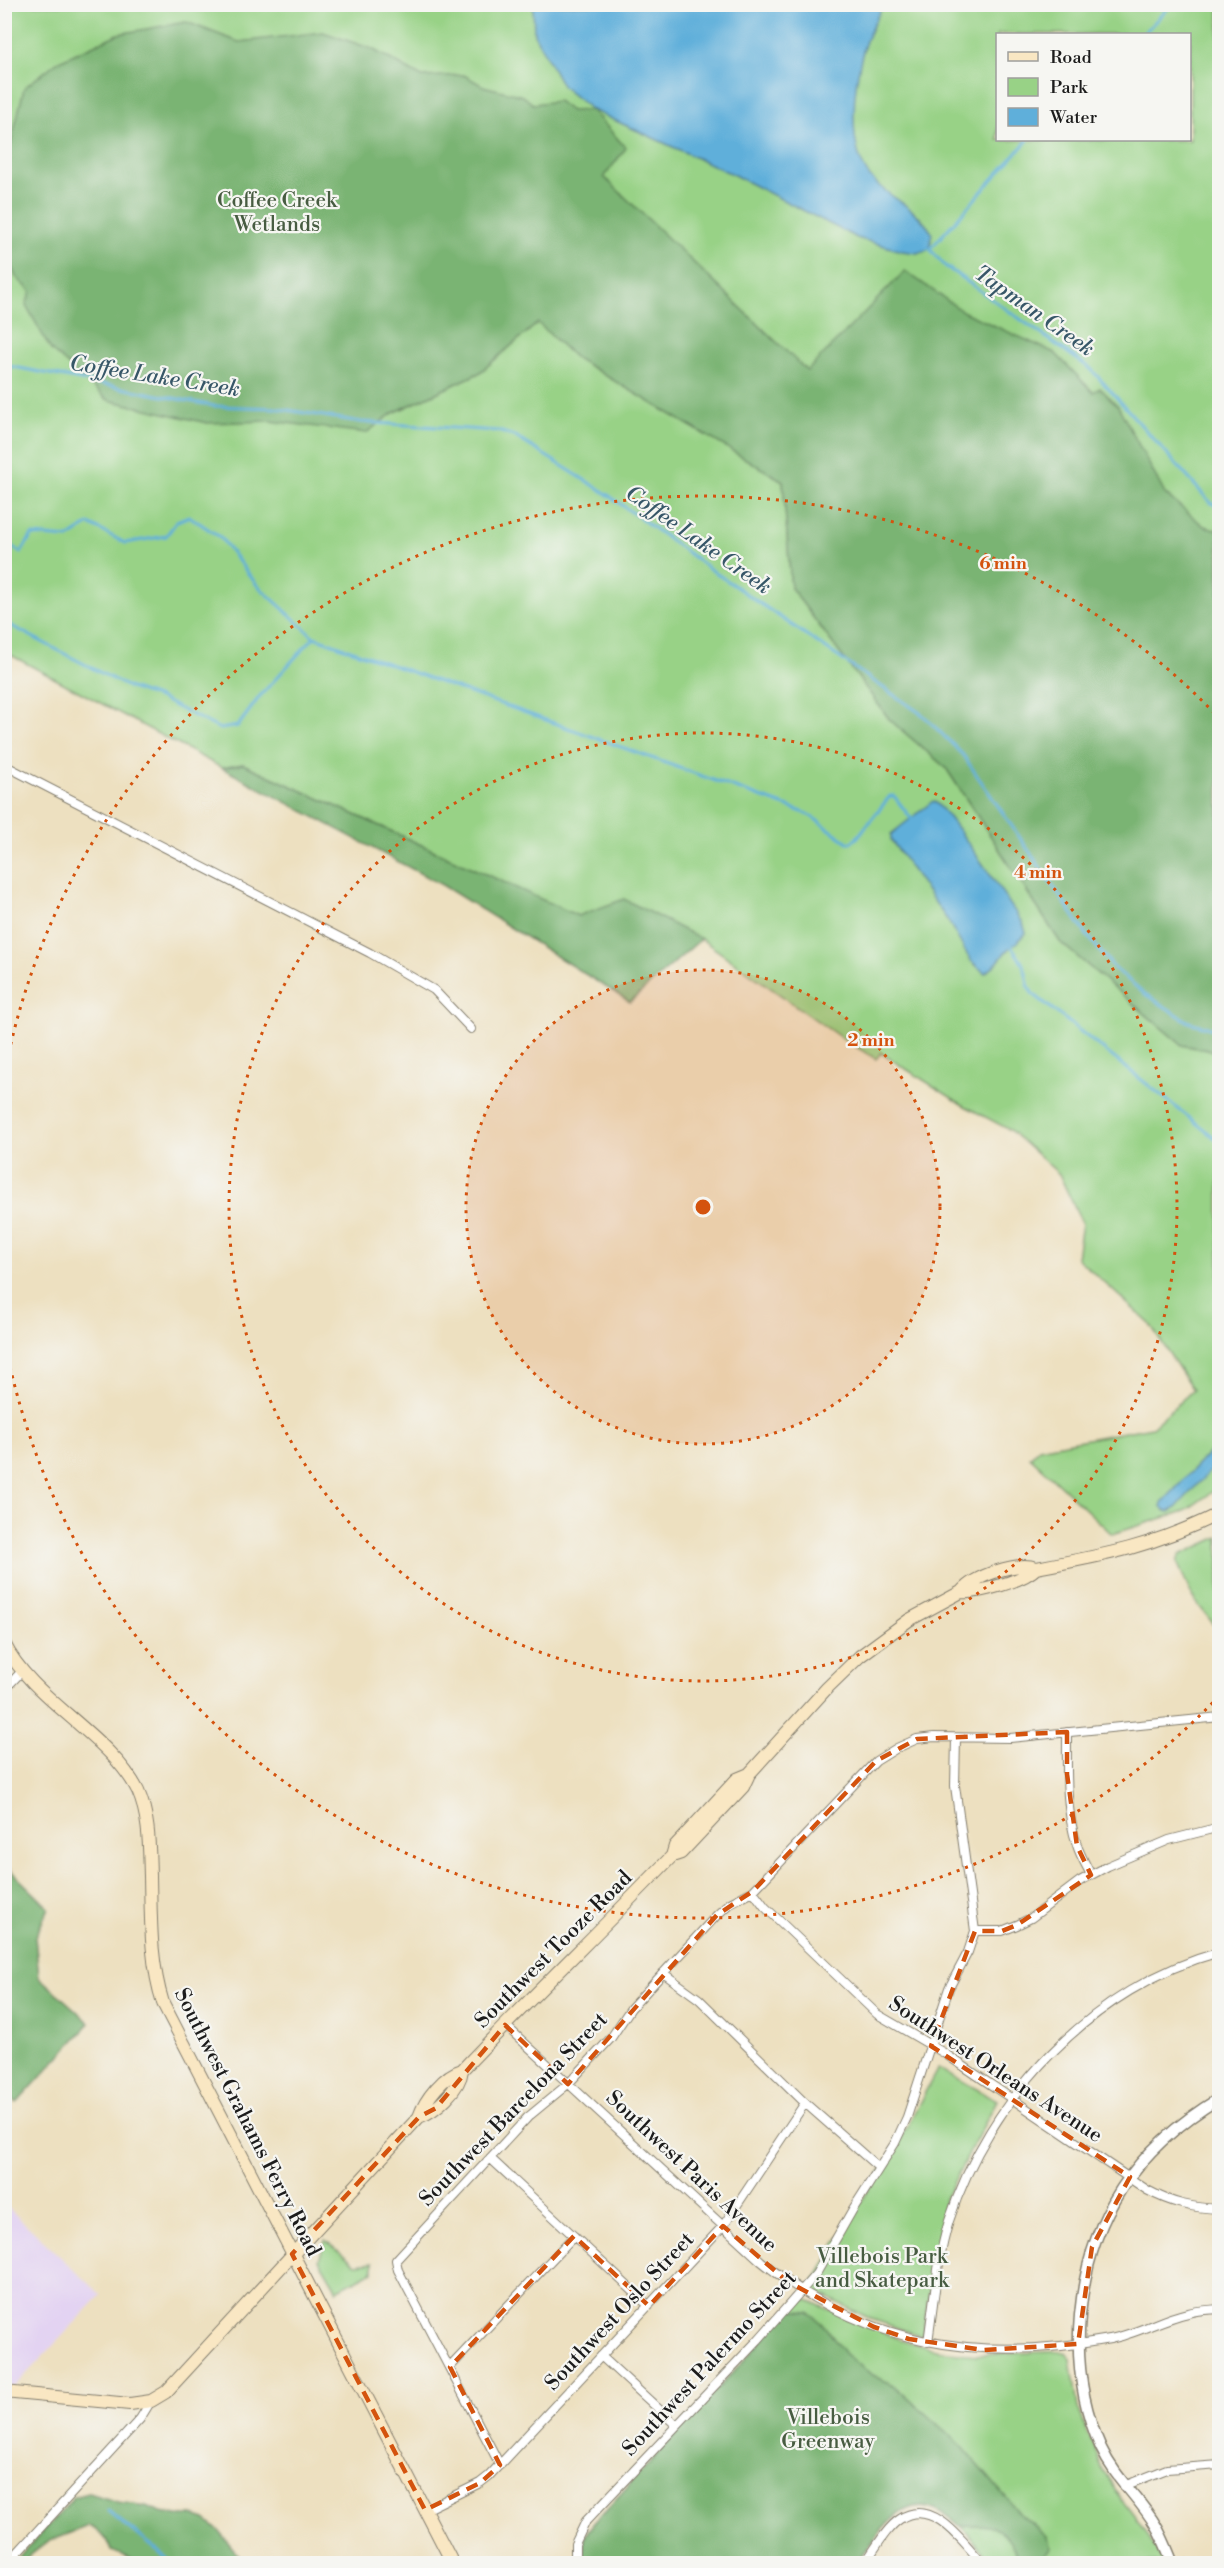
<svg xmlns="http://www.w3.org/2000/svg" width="1224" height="2568" font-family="'Libre Bodoni',serif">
	<rect width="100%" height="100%" fill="#f6f6f2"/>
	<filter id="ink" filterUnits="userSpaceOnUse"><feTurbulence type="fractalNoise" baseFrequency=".0167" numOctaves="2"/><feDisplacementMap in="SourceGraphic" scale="12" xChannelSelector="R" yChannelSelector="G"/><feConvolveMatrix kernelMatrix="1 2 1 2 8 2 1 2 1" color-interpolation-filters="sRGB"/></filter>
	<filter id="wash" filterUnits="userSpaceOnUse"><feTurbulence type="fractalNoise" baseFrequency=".008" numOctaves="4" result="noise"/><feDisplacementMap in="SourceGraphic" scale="24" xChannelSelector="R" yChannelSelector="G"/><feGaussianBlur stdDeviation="1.35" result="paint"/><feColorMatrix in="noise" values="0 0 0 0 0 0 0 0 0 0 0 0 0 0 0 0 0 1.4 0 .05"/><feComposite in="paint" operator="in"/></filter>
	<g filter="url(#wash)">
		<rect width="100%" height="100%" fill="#ede0c0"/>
		<path fill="#e3d3f2" d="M5,2205l96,90 -87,92 -9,-1z"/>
		<path fill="#98d286" stroke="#5a7751" stroke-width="1.5" fill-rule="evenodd" d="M4,5h1215v770l-629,-595 -224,253 27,-20 86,-40 59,-50 36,34 209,124 8,107 99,132 56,48 114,174 122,103 37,7v435l-34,24 -73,23 -82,-77 9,-9 113,-21 41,-37 -43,-66 -73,-66 5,-35 -23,-49 -49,-44 -47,-25 -82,-52 -5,6 -33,-20 -142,-100 -77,-39 -46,16 -335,-152 -21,4 -217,-116zM998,34h192v106h-192z
			M1219,1537v94l-26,-33 -16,-36 3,-7z
			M938,2068l59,32 -52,99 -23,137 -51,-17 -61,-30 44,-76 43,-68z
			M325,2240l31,24 17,-2v9l-36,19 -18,-30z
			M806,2299c56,25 109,53 173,56 13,0 81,-5 86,-3 4,2 4,4 6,7l7,49 25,62 19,30 19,25 23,38h-171c-22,-25 -61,-82 -99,-46 -14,13 -25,31 -38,46l-272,1v-27l9,-13 205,-223z"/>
		<path fill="#7ab473" stroke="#4b6848" stroke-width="1.5" d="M186,22l53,20 84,-10 49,17 50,28 42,-2 19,11 40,10 10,8 25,-3 13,10 21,-1 34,38 -22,29 203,194 98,-100 59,41 91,41 38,39 7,-4 18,18 47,88 39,32 15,4v522l-37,-7 -122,-103 -114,-174 -56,-48 -99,-132 -8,-107 -209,-124 -36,-34 -59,50 -86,40 -27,20 -96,-12 -63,2 -99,-23 -57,-50 -25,-45 5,-14 -15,-14 -11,-25v-95l4,-5 15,-64 33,-26 61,-28z
			M243,764l335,152 46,-17 77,40 -71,63 -188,-117 -220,-117z
			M5,1865l44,43 -14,29 4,40 51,46 -73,80 -12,-11z
			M790,2310l19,2 14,12 22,30 26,20 22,11 68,60 59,69 27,23 4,11 -13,15 -16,-1c-19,-32 -22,-41 -62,-36 -50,-47 -73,-1 -104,37l-272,1v-27l9,-13z
			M89,2493l29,9 28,4 15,6 22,4h10l12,4 15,12 25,31h-105l-28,-12c-5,-15 -10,-19 -24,-25l-39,15 -29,22 -7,1 61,-67z"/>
		<path fill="#5fafda" stroke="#3e667b" stroke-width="1.5" d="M533,5h350c-6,13 -15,28 -19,42 -10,36 -20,105 10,134 20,20 41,25 58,52l-2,16 -13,4 -15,-2 -45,-13 -125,-64 -140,-64 -29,-23 -29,-53z
			M933,801c14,6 76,103 90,122l3,10c-4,6 -8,8 -14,13 -11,8 -14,21 -27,27l-14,-12 -23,-40 -57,-81v-6z
			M1219,1442v19l-44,48 -6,3 -6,-2 -2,-3 2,-5z"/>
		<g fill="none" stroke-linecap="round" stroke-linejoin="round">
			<path stroke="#5fafda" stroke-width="3" d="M1143,34l29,-30
				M1028,140l-98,109 15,17 146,103 119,133 10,6
				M4,365l210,41 61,2 86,14 137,9 16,5 90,56 106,77 213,146 40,40 123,179 28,34 31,26 44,28 31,9
				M4,541l17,12 11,-18 36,3 21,-14 36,19 41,-7 11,-15 12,-5 31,21 37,48 57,52 494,177 41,29 7,-4 34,-43h4l19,25
				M4,622l126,66 29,10 61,31 18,-3 22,-30 54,-59
				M1010,944c5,8 12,16 15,26 3,10 1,14 7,23l188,149
				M108,2511l65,53"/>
		</g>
	</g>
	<g filter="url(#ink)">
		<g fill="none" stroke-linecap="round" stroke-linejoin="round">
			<defs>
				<path id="minor" d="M4,765l366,188 64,37 37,39
					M4,1690l19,-20
					M1067,1732c0,37 -2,77 10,113 3,10 9,20 14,30
					M753,1891l12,16 112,107 67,39 203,137c24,13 45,18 73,19
					M975,1931h27l15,-6 14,-7 49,-37 28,-15 61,-26 51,-13
					M663,1973l36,26 106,104 74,65
					M505,2025l256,236c105,85 218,102 349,78 27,-5 51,-20 78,-26 10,-3 21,-3 32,-4
					M490,2158l159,148
					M928,2342c6,-41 9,-82 21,-121 40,-124 144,-235 271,-269
					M601,2356l75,69
					M450,2367l124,-131
					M500,2465l-102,-195 -2,-10 132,-143 40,-33 43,-46 20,-30 86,-93 13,-12 23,-12 123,-130 21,-13 20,-9 17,-2 76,1 210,-21
					M1124,2486l43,-17 53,-4
					M425,2510l55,-27 9,-7 234,-250 82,-123
					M7,2564l133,-145 11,-18
					M575,2564v-20l11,-23 172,-181 58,-66 37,-65 42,-66 12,-26 42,-129 19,-36 7,-21 -20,-145 1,-48
					M864,2564c11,-14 21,-35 36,-45 33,-22 63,23 83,45"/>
				<path id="tertiary" d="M1173,2564c-5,-13 -10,-26 -17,-38 -16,-28 -40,-46 -55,-78 -19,-42 -25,-88 -21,-133 9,-99 55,-166 140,-217"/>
				<path id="secondary" d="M961,1592c17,2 64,-12 75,-24
					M4,1643c27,56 107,93 134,148 12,27 11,57 12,85 1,43 0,86 13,127l290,561
					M672,1856l9,-3 62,-66 6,-13 78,-86 33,-32 49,-36 52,-28c13,-16 56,-31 75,-24 70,-13 119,-22 184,-55
					M419,2117c17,-6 41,-28 43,-47
					M4,2392l126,12 21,-3 15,-9 253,-275c6,-18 25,-42 43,-47 69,-73 141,-142 210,-214l3,-10 62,-67 12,-5"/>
			</defs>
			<use href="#minor" stroke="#847e6e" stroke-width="10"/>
			<use href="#tertiary" stroke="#847e6e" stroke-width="13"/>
			<use href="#secondary" stroke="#847e6e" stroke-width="14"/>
			<use href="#minor" stroke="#fff" stroke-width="8"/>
			<use href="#tertiary" stroke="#fff" stroke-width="10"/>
			<use href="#secondary" stroke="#f9e7c3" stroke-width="12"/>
		</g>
	</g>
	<path fill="none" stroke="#d4530e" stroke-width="4.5" stroke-dasharray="12 8" stroke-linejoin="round" d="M1067,1732v42l10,72 14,29 -74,50 -15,6h-27l-44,115 199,131 -38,70 -14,97 -94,6 -75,-11 -35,-12 -86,-45 -65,-56 -74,80 -75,-70 -124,131 50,98 -20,18 -55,27 -133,-256 127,-137 17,-9 69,-83 63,59 149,-169 36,-24 123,-130 41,-22z"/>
	<circle cx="703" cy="1207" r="237" fill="#d4530e" fill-opacity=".12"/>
	<g fill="none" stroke="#d4530e" stroke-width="3" stroke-dasharray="3 6">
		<circle cx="703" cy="1207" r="237"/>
		<circle cx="703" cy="1207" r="474"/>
		<path d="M1219 1696A711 711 0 0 1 5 1343M5 1071A711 711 0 0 1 1219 718"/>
	</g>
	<g text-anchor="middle" stroke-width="4.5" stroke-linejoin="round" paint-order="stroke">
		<g font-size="21" fill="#475c41" stroke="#f6f6f2">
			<text x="277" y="207">Coffee Creek<tspan x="277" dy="24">Wetlands</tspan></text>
			<text x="882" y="2263">Villebois Park<tspan x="882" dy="24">and Skatepark</tspan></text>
			<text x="828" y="2424">Villebois<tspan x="828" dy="24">Greenway</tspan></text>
		</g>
		<g font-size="21" fill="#1c1c1c" stroke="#f6f6f2">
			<text transform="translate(553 1949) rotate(-45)" y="7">Southwest Tooze Road</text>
			<text transform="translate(996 2069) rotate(33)" y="7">Southwest Orleans Avenue</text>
			<text transform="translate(513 2109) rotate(-46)" y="7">Southwest Barcelona Street</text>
			<text transform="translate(248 2122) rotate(63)" y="7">Southwest Grahams Ferry Road</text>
			<text transform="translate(692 2171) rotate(43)" y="7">Southwest Paris Avenue</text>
			<text transform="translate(619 2311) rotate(-47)" y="7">Southwest Oslo Street</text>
			<text transform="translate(709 2363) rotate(-47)" y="7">Southwest Palermo Street</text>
		</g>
		<g font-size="22" font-style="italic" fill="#375768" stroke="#f6f6f2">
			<text transform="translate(1035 310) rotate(35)" y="8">Tapman Creek</text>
			<text transform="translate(155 375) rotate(9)" y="8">Coffee Lake Creek</text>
			<text transform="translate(699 539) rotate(35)" y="8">Coffee Lake Creek</text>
		</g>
	</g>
	<circle cx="703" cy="1207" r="9" fill="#d4530e" stroke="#f6f6f2" stroke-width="3"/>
	<g font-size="18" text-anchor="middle" font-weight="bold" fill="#d4530e" stroke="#f6f6f2" stroke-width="4.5" stroke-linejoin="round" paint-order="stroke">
		<text x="1003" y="569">6 min</text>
		<text x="1038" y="878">4 min</text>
		<text x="871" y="1046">2 min</text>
	</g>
	<rect width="1224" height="2568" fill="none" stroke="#f6f6f2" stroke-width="24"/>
	<rect x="996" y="33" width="195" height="108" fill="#f6f6f2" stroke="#9f9f9c" stroke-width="1.5"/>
	<rect x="1008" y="52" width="30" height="9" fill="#f9e7c3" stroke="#9f9f9c" stroke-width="1.5"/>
	<text x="1050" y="63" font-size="18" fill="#1c1c1c">Road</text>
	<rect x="1008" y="78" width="30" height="18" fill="#98d286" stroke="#9f9f9c" stroke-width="1.5"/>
	<text x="1050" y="93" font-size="18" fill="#1c1c1c">Park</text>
	<rect x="1008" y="108" width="30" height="18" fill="#5fafda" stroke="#9f9f9c" stroke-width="1.5"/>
	<text x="1050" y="123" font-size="18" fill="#1c1c1c">Water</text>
</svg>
